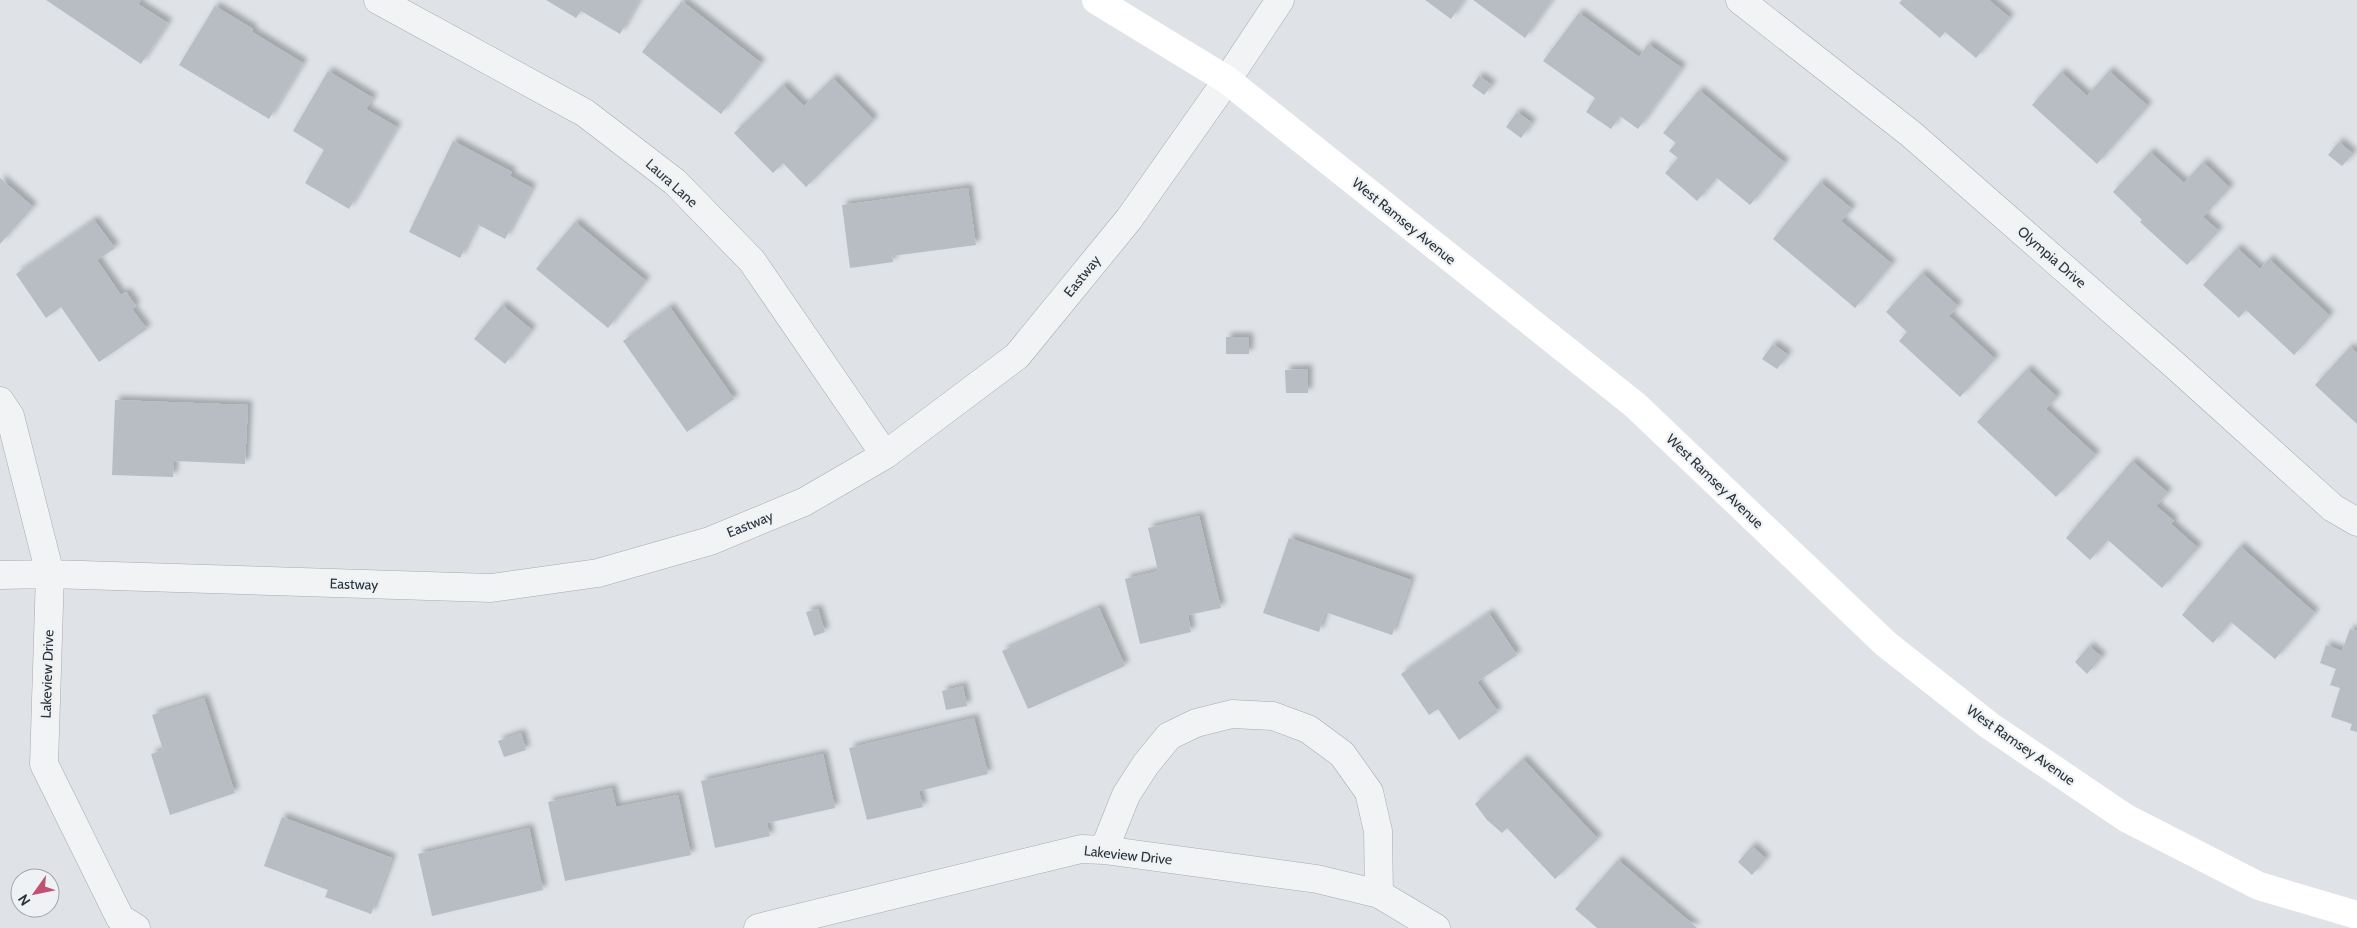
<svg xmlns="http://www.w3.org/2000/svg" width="2357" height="928" font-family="Cabin,sans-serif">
	<defs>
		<filter id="shadow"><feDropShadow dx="4.5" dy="-4.5" stdDeviation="2.5" flood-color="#0004"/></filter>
	</defs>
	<rect width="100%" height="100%" fill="#dfe3e7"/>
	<path fill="#b7bdc3" filter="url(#shadow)" d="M46,0h95l-3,4 30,19 -27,41z
		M546,0h93l-19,34 -39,-23 -5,7z
		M1425,0h39l-13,19z
		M1473,0h79l-27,38z
		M1902,0h87l21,18 -34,40 -31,-26 -5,6 -41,-35z
		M682,1l79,62 -40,51 -79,-62z
		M215,6l38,23 -1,3 51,31 -34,56 -90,-54z
		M1579,13l60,44 9,-13 34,24 -44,61 -18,-13 -9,13 -25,-17 9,-14 -52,-37z
		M328,71l45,27 -7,11 31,18 -48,82 -44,-26 19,-33 -31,-19z
		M2109,71l39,35 -51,58 -65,-59 29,-33 26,24z
		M1479,76l13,9 -8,10 -12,-9z
		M833,78l41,42 -68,67 -23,-24 -10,10 -39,-40 49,-48 21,21z
		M1699,90l86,73 -35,42 -33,-27 -20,23 -32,-28 13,-15 -9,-7 7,-8 -13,-10z
		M1517,112l15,11 -11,15 -15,-11z
		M453,141l59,31 -2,4 22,12 -27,51 -28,-15 -17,34 -51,-26z
		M2339,142l14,12 -11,12 -14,-11z
		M2150,152l34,31 19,-21 27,26 -27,29 16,14 -32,34 -47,-43 2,-2 -29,-28z
		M0,178l33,29 -33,37z
		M1820,182l32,27 -11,12 51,43 -37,44 -82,-69z
		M968,188l8,57 -84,11 1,6 -43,6 -8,-63z
		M94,220l21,28 -18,12 24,35 5,-3 10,14 -4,3 15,20 -48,33 -38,-55 -15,11 -30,-44z
		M575,222l71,59 -38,47 -72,-59z
		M2237,248l23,21 9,-10 61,57 -36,39 -48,-45 -7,8 -36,-33z
		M1922,273l36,33 -9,10 46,43 -35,38 -61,-56 8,-9 -21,-20z
		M502,305l30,25 -27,34 -31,-25z
		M670,307l64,92 -47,33 -64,-91z
		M1226,337h23v17h-23z
		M1773,344l15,11 -11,14 -15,-10z
		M2350,347l7,6v71l-42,-39z
		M1308,369v24h-22l-1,-23z
		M2027,369l30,28 -11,12 50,46 -40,42 -79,-75z
		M115,400l133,5 -3,59 -71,-3 -1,16 -61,-2z
		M2132,461l36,32 -12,13 18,15 -3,3 27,24 -36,40 -54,-48 -18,20 -24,-22z
		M1199,516l22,92 -33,7 3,17 -51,12 -15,-65 33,-8 -10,-43z
		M1289,538l122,42 -19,55 -67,-23 -6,20 -56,-19z
		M2240,546l75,67 -40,46 -44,-37 -18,21 -31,-28z
		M1099,608l26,58 -97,43 -26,-58z
		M818,609l7,23 -11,4 -8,-24z
		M1489,613l28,42 -40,27 21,30 -39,28 -21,-31 -9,6 -28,-41z
		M2350,629l7,2v101l-7,-2 2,-6 -21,-7 9,-29 -10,-3 6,-16 -16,-6 6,-18 16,6z
		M2089,646l13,11 -15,17 -12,-12z
		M963,686l4,20 -21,4 -4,-19z
		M204,698l31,95 -65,22 -19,-61 12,-4 -11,-35z
		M974,718l14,56 -69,17 4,16 -56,13 -18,-72z
		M521,733l5,17 -22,7 -6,-16z
		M823,754l12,54 -68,15 3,13 -55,12 -14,-67z
		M1523,759l75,80 -43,40 -48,-51 -5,5 -15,-13 -12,-16z
		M612,788l4,19 62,-12 13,60 -126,26 -17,-79z
		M282,817l110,41 -21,56 -46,-17 3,-7 -64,-24z
		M529,828l14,62 -111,26 -14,-62z
		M1752,846l14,13 -14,16 -14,-13z
		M1618,860l79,68h-100l-22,-19z"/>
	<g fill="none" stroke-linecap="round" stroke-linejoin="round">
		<defs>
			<path id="street" d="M378,0l207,113 90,69 77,79 133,194
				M1740,0l171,134 267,234 155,140 24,14
				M0,401l10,15 40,158 -6,190 76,154 16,10
				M0,575l50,-1 441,14 107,-15 112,-32 94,-39 81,-47 132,-99 112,-137 98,-139 53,-80
				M1104,850l22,-55 20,-31 23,-28 27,-13 36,-9 41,2 35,13 34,25 27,38 9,39 1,63
				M758,928l323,-79 23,1 213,29 62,15 57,34"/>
		</defs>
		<use href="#street" stroke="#a5abb0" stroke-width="29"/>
		<use href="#street" stroke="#f1f3f5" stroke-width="28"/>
		<path stroke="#fff" stroke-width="28" d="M1096,0l131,80 408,325 251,239 104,82 136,92 133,68 98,29"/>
	</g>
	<g text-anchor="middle" stroke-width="4.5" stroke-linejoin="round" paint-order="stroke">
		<g font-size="14" fill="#2a333c" stroke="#eef2f4">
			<text transform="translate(672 183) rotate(42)" y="5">Laura Lane</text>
			<text transform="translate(1404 221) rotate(39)" y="5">West Ramsey Avenue</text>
			<text transform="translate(2052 257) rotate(41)" y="5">Olympia Drive</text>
			<text transform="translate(1082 276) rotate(-51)" y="5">Eastway</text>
			<text transform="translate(1715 481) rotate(44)" y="5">West Ramsey Avenue</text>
			<text transform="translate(750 524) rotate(-22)" y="5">Eastway</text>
			<text transform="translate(354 584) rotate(2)" y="5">Eastway</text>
			<text transform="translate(47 674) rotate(-88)" y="5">Lakeview Drive</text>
			<text transform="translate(2021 745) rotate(35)" y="5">West Ramsey Avenue</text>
			<text transform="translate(1128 855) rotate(6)" y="5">Lakeview Drive</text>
		</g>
	</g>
	<g transform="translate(35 893) rotate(237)"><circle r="24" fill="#eef2f4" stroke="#a0a6aa"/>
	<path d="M0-4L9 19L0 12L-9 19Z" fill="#bf5171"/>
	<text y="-8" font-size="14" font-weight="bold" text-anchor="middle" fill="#2a333c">N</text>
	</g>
</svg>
